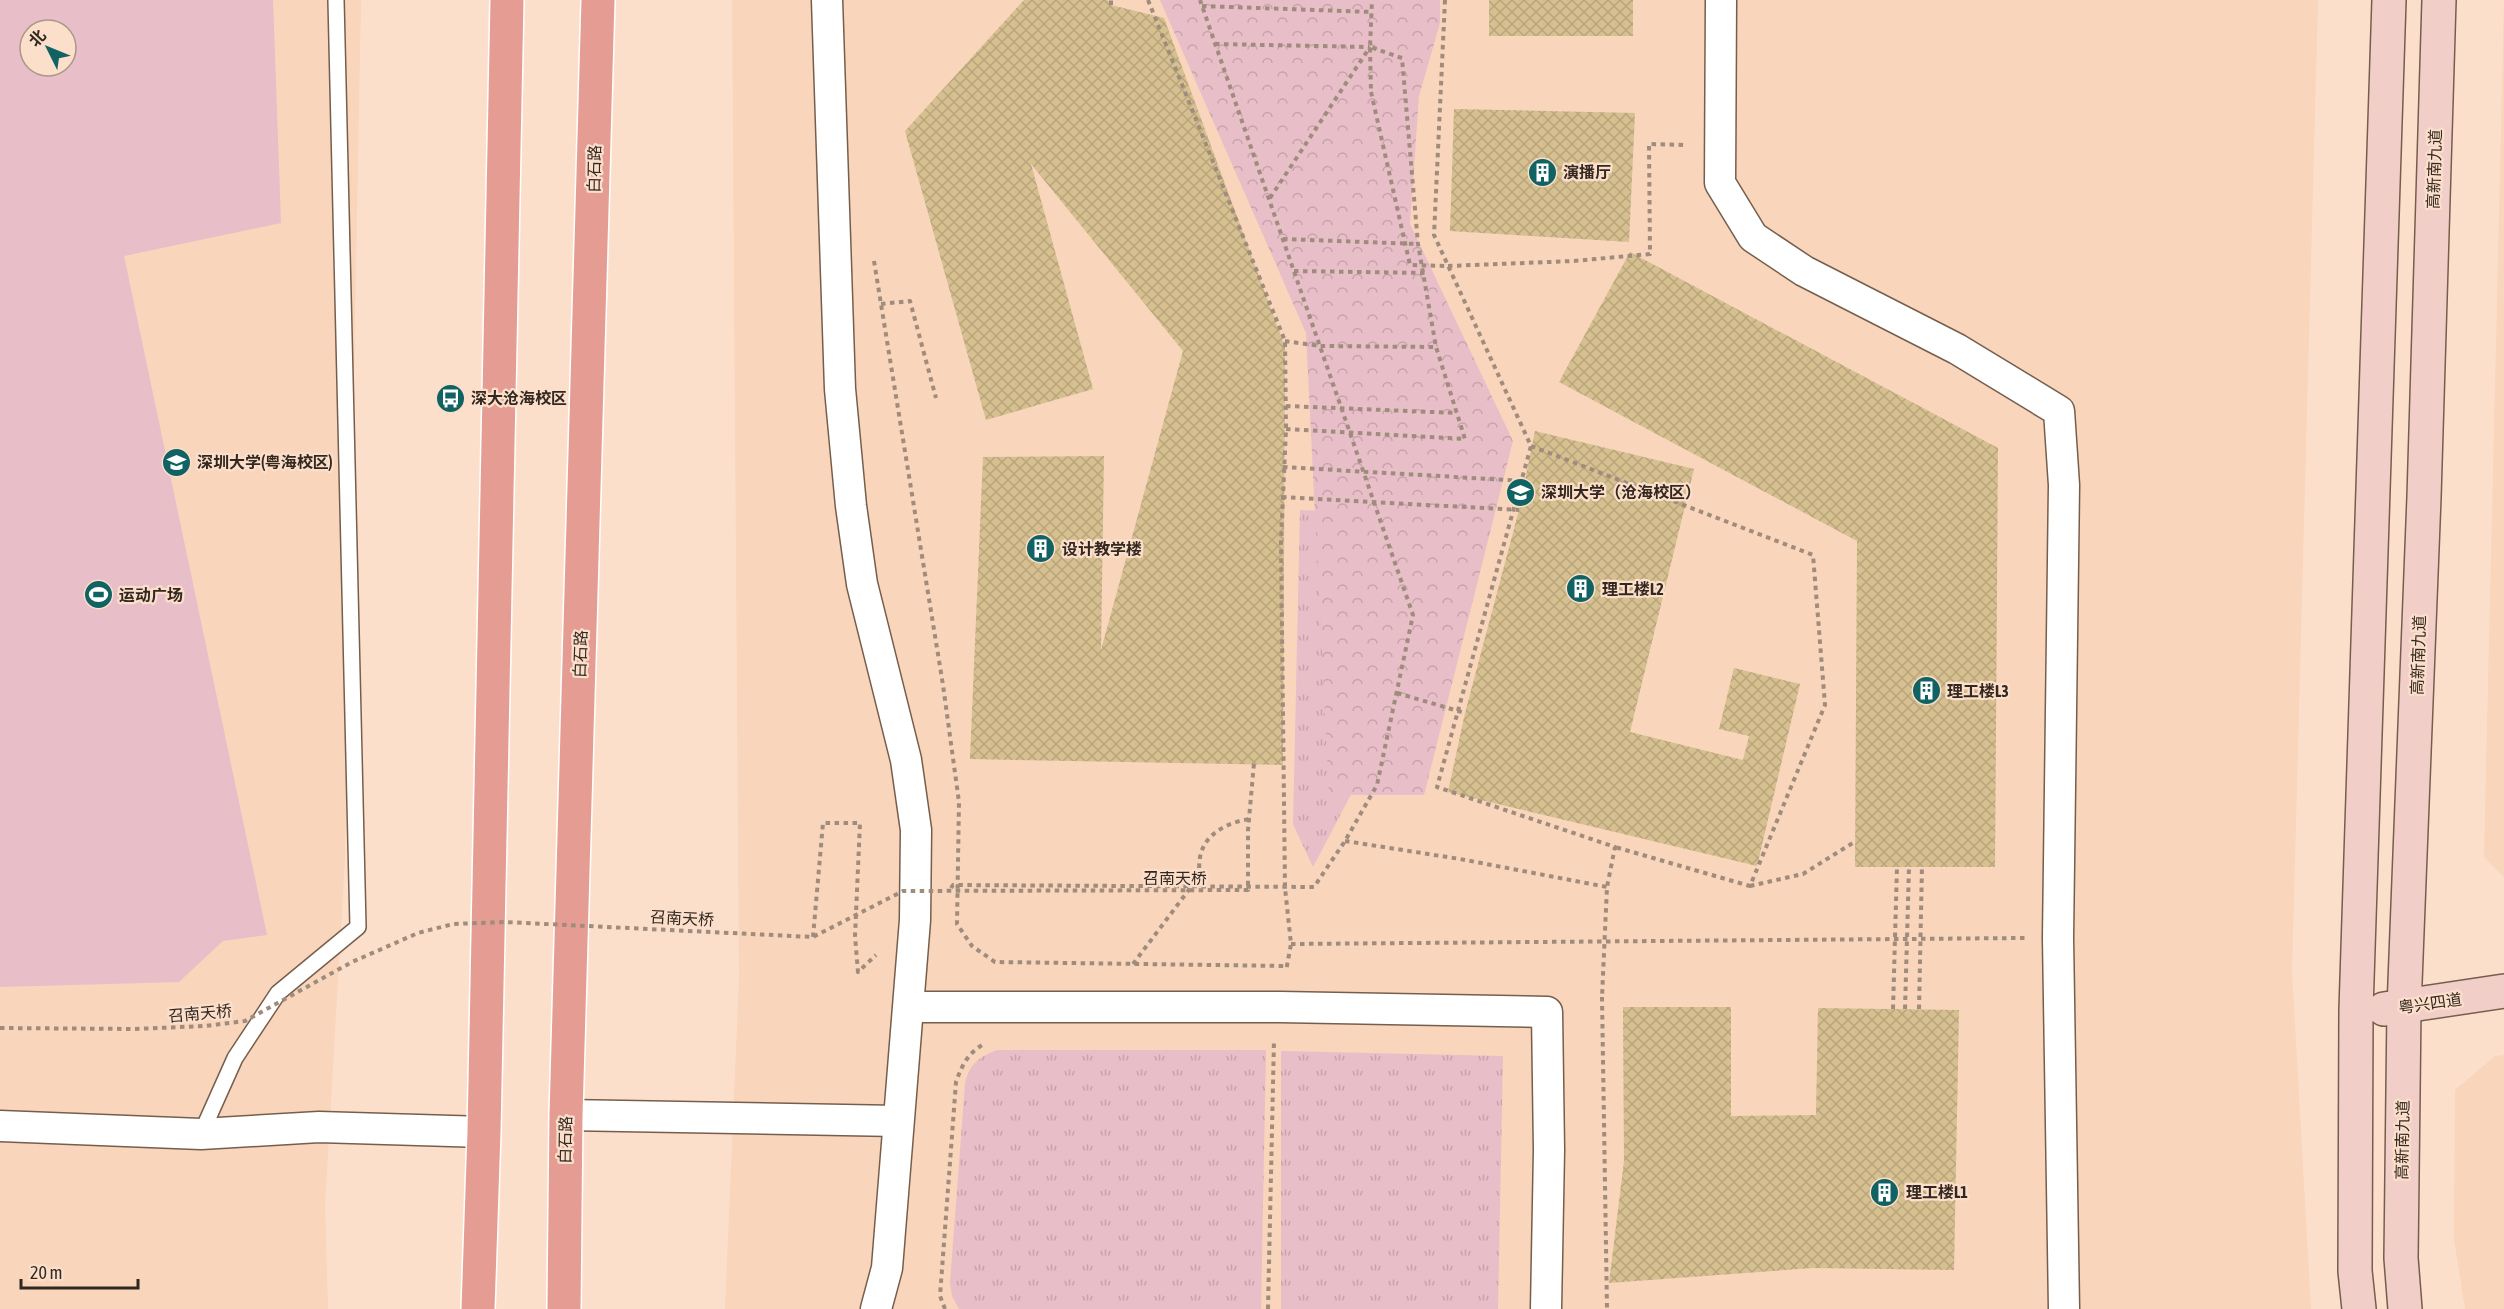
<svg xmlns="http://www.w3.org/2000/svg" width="2504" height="1309" font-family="'Asap Condensed','Noto Sans SC',sans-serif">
	<defs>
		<pattern id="grass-tufts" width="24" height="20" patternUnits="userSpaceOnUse" patternTransform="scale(1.5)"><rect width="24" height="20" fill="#e8bec8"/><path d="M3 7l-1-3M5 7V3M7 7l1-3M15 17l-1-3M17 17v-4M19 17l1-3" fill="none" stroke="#c7a3ac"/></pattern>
		<pattern id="park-crowns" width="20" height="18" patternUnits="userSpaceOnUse" patternTransform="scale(1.5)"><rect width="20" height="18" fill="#e8bec8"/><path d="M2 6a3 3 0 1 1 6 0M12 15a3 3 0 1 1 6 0" fill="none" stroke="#c7a3ac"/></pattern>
		<pattern id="building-cross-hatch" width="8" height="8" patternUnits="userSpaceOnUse" patternTransform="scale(1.5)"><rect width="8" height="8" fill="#d6c090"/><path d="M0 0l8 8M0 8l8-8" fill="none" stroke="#b8a57c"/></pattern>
	</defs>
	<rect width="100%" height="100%" fill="#fcdfcb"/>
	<path fill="#f8d5bb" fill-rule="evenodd" d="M0,0h361l-16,858 -20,348 3,103h-328zM30,30h36v36h-36z
		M732,0h1586l-26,971 19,338h-1586l14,-330z
		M2504,0v877l-20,-20z
		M2504,1055v254h-39l-11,-70 1,-149 40,-34z"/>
	<path fill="url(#grass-tufts)" d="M1300,510l61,3 6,251 -54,103 -20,-43z
		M997,1050h269l-5,259h-302l-7,-13 -2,-13 15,-199c4,-20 14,-27 32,-34z
		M1281,1051l222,5 -5,253h-217z"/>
	<path fill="url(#park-crowns)" d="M1160,0h280v23l-21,73 -9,128 103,217 -89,354h-95l-23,-462z"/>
	<path fill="#e8bec8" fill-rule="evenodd" d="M0,0h273l8,223 -157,33 143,679 -44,6 -44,41 -179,5zM30,30h36v36h-36z"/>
	<path fill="url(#building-cross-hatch)" d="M1024,0h84l3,5 53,13 121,329 -2,418 -313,-6 13,-302 121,-1 -3,194 82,-299 -152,-187 62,225 -107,31 -81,-289z
		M1489,0h144v36h-144z
		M1454,109l181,4 -6,129 -179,-11z
		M1630,252l368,196 -3,419h-140l2,-326 -298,-159z
		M1535,431l159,38 -64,263 113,28 6,-24 -30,-7 15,-61 66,16 -43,182 -309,-74 17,-79 54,-203z
		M1623,1007h108v109l85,-1 2,-107 141,2 -5,260 -141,-2 -204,15 15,-122z"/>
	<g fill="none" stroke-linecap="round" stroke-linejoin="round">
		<defs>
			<path id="lane" d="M201,1134l34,-76 43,-65 80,-66 -22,-927"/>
			<path id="street" d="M827,0l13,389 11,117 11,78 44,176 10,70 -1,90 -28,348 -11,41
				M1721,0l-1,183 33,54 51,34 153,78 102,62 5,74 -6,453 6,371
				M909,1007h371l267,5 2,138 -3,159
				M566,1115l332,6
				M0,1126l201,8 118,-7 165,5"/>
			<path id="secondary" d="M2384,1009l120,-18
				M2359,1309l-4,-38 1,-261 33,-1010
				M2405,1309l-4,-51 3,-250 20,-511 15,-497"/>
			<path id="primary" d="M478,1309l6,-177 23,-1132
				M564,1309l2,-194 32,-1115"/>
		</defs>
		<use href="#lane" stroke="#765e4c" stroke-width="18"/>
		<use href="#street" stroke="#765e4c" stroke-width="33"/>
		<use href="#secondary" stroke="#765e4c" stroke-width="36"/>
		<use href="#primary" stroke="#fff" stroke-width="36"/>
		<path stroke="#a08c7d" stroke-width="4" stroke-dasharray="4.5 4.5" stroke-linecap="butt" d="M1148,0l137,341 1,88 -5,113 4,346 6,56 -5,27
			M1111,5v-5
			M1202,6l170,6
			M1215,44l154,3
			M1370,48l1,44
			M1270,198l100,-151
			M1283,239l135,5
			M874,261l69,424 16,117 -2,122 15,22 23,16 292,4
			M1448,266l126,-5 76,-7 -1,-110 38,1
			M1294,271l131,2
			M881,304l29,-3 26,97
			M1285,341l35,5 116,1
			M1286,406l171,7
			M1286,429l179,10 -29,-92 -18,-103 -16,-186 -32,-11 2,-47
			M1531,446l282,109 12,150 -75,181 -135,-39
			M1283,467l242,14
			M1282,497l237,13
			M1397,693l68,20
			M1345,841l115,18 147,28
			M1198,886c2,-10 0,-24 3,-33 6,-21 29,-31 48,-34
			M1750,886l53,-12 53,-33
			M951,888l2,-3 361,2 31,-46 32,-56 36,-170 -213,-615
			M813,937l10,-114h37l-5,113 3,36 18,-17
			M1291,944l734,-6
			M1133,964l58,-77
			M1602,997l5,312
			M945,1309l-5,-13 16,-214c6,-17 12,-29 28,-38
			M1268,1309l6,-269"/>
		<use href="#lane" stroke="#fff" stroke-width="15"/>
		<use href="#street" stroke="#fff" stroke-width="30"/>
		<use href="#secondary" stroke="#f2cec9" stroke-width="33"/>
		<use href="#primary" stroke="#e59d93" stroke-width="33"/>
		<path stroke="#a08c7d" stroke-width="4" stroke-dasharray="4.5 4.5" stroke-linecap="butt" d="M1445,0l-11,235 97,211 -94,341 178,60 -8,40 -5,110
			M1371,92l39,173 38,1
			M1893,1009l4,-142
			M1905,1009l4,-142
			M1919,1009l3,-143
			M0,1028l134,1 71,-3 40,-5 107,-59 66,-29 35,-9 52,-2 308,15 90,-46 345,-1v-60l6,-67"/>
	</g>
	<defs>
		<symbol id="building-disc" viewBox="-11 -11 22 22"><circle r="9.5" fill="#116262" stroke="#fcdfcb"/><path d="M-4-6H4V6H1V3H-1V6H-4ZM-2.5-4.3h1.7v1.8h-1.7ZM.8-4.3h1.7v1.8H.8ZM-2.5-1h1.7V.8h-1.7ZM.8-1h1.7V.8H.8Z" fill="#fff"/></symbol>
		<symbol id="bus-disc" viewBox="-11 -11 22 22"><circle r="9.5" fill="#116262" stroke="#fcdfcb"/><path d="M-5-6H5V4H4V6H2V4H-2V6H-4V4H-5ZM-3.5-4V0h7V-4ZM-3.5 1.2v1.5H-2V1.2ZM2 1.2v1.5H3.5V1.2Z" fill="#fff"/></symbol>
		<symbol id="university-disc" viewBox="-11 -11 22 22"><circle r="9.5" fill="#116262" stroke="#fcdfcb"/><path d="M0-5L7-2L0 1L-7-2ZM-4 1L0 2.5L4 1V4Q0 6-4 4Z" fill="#fff"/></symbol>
		<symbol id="stadium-disc" viewBox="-11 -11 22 22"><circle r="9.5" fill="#116262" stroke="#fcdfcb"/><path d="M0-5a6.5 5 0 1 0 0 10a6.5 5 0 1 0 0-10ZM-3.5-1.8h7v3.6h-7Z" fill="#fff"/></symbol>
	</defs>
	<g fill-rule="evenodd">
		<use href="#building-disc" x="1526" y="156" width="33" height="33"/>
		<use href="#bus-disc" x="434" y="382" width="33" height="33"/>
		<use href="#university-disc" x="160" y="446" width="33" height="33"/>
		<use href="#university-disc" x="1504" y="476" width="33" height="33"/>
		<use href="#building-disc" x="1024" y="532" width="33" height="33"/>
		<use href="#building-disc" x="1564" y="572" width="33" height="33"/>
		<use href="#stadium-disc" x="82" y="578" width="33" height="33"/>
		<use href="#building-disc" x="1910" y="674" width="33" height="33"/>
		<use href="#building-disc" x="1868" y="1176" width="33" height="33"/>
	</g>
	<g text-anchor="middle" stroke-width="4.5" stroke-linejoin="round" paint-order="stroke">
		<g font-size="16" fill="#332820" stroke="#fcdfcb">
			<text transform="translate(594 169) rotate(-89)" y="6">白石路</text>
			<text transform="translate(2434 169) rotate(-88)" y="6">高新南九道</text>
			<text transform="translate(580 654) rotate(-88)" y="6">白石路</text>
			<text transform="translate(2418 655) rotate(-88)" y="6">高新南九道</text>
			<text x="1175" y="884">召南天桥</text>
			<text transform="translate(682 918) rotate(3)" y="6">召南天桥</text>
			<text transform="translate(2430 1003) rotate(-8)" y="6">粤兴四道</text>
			<text transform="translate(200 1013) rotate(-5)" y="6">召南天桥</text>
			<text transform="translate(565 1140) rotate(-89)" y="6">白石路</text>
			<text transform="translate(2402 1140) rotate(-89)" y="6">高新南九道</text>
		</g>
		<g font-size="16" font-weight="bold" fill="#332820" stroke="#fcdfcb" text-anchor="start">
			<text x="1563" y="178">演播厅</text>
			<text x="471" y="404">深大沧海校区</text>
			<text x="197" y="468">深圳大学(粤海校区)</text>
			<text x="1541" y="498">深圳大学（沧海校区）</text>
			<text x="1062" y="555">设计教学楼</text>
			<text x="1602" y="595">理工楼L2</text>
			<text x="119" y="601">运动广场</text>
			<text x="1947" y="697">理工楼L3</text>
			<text x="1906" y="1198">理工楼L1</text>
		</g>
	</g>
	<g transform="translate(48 48) rotate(313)"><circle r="28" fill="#fcdfcb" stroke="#ac9687" stroke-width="1.5"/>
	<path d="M0-4.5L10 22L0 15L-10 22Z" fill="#116262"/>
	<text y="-9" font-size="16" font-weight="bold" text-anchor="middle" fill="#332820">北</text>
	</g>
	<path d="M21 1279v9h117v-9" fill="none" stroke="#332820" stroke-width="3"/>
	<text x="30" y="1279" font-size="18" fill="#332820" stroke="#fcdfcb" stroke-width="4.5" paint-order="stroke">20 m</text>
</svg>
